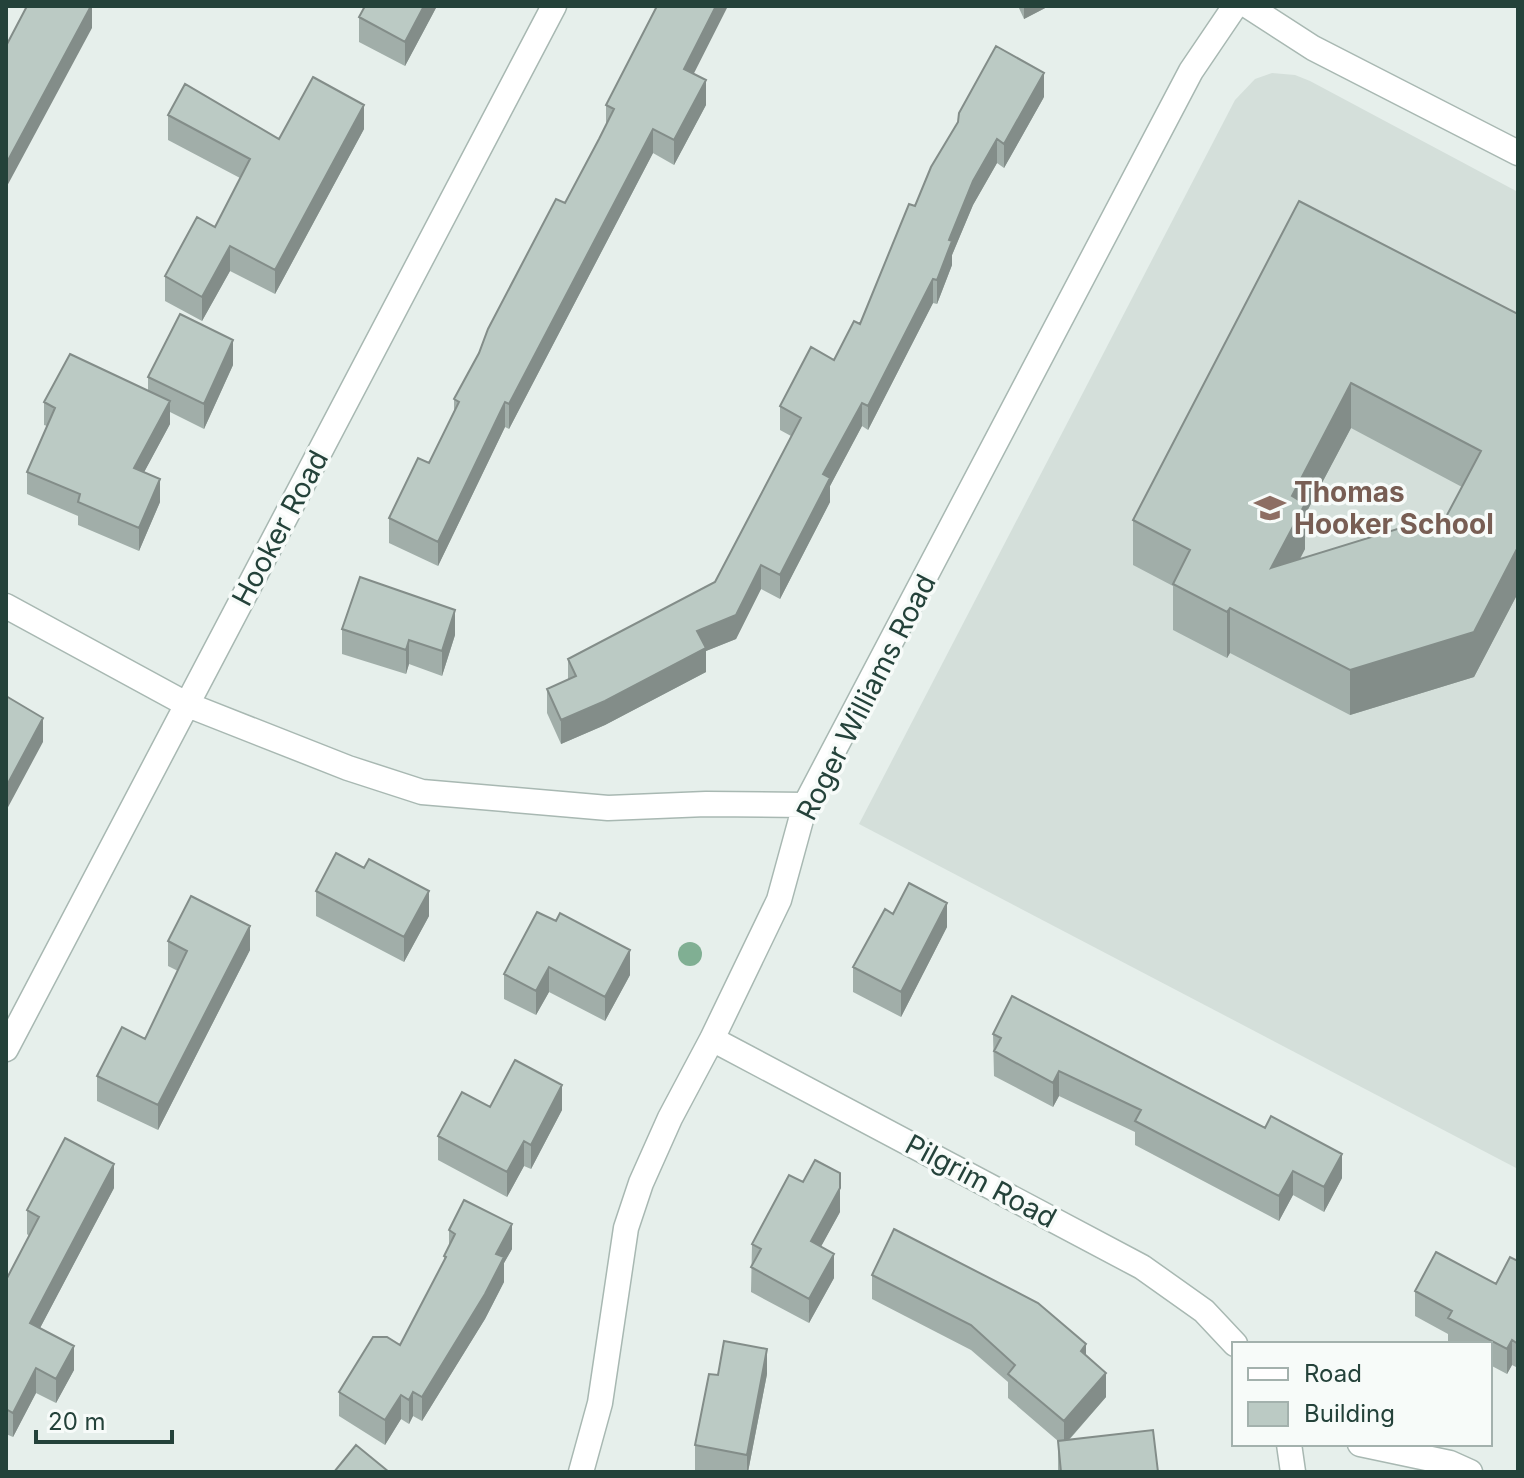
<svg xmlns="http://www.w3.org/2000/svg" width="1524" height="1478" font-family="Inter,sans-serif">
	<rect width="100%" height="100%" fill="#e6efeb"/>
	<path fill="#d4dfda" d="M1272,73l23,2 15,6 208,111v977l-659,-345 376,-724 20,-21z"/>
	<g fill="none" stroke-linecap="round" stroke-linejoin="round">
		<defs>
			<path id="minor" d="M1248,6l65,42 205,105
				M6,606l182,99 160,63 74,24 186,16 98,-4 99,1
				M712,1039l430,228 62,44 31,33
				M6,1049l548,-1043
				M1289,1444l4,28
				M1360,1444l90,19 20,9
				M581,1472l19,-69 26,-175 15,-45 29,-65 42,-79 67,-139 26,-95 386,-734 44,-65"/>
		</defs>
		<use href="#minor" stroke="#a8b8b2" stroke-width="27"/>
		<use href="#minor" stroke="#fff" stroke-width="24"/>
	</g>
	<circle fill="#80af93" cx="690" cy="954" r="12"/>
	<path fill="#a1aea9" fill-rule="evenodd" d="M437,6l-32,60 -46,-24v-25z
		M1018,6h31l-25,13z
		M694,74l12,31 -32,60 -21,-12 -144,276 -4,-2 -67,139 -49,-23v-25l40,-55 25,-52v-12l111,-196 41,-78v-20z
		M1044,97l-40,71 -7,-5 -24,42 -21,50v10l-15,39 -4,-1 -65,127 -6,-4 -32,60v16l-50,97 -19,-10 -25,50 -30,12v21l-101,53 -44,19 -14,-31v-24l21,-9v-21l147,-77 76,-146 -11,-6v-24l54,-46 26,-36 55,-118z
		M168,115l111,24 85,-10 -89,165 -45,-23 -28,50 -37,-20v-25l50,-49 25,-49 -72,-38z
		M1299,201l219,113v279l-44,84 -124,38 -120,-62 -3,5 -54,-28v-44l-40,-21v-45zM1351,428l111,59 -24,45 -138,27 5,-10v-34z
		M233,365l-29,64 -34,-17v12l-26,48 16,30 -21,49 -61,-26v-9l-51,-22v-22l20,-46 -3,-1v-23l104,-11v-14z
		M342,629l113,6 -13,41 -33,-12 -3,10 -64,-20z
		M316,891l113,25 -25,46 -88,-46z
		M893,914l54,13 -46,90 -48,-25v-25z
		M556,921l74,54 -25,46 -56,-29 -13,23 -32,-16v-25z
		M168,941l82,9 -92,180 -61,-29v-25l48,-37 33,-68 -10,-5z
		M993,1034l349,144 -18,34 -31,-17 -14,26 -144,-76v-13l-76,-36 -6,11 -59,-31z
		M490,1107l72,3 -31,59 -7,-3 -17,31 -69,-37v-24z
		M114,1188l-74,140 34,42 -18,33 -20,-10 -23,44 -7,-3v-154l23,-44 -2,-2v-24z
		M840,1212l-19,34 13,32 -25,45 -58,-31 1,-48z
		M449,1230l63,19 -8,14v19l-19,37 -63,102 -9,-5 -4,8 -8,-5 -16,26 -46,-29v-24l61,-47 44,-84v-5l5,-9z
		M1518,1261v107l-6,-3 -5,9 -17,-9v-21h-38l-4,-2v-8l-33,-18v-25l81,-7z
		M872,1275l214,81 20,41 -37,43 89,32h-100v-31l-50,-43v-16l-37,-32 -99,-51z
		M767,1374l-19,98h-41l-12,-2v-25z"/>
	<path fill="#838d89" d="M91,6h1v22l-86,160v-24z
		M424,6h13l-32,60v-24z
		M716,6h12l-44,87v-24z
		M1024,6h25l-25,13z
		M1044,73v24l-40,71v-24z
		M706,80v25l-32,60v-25z
		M364,105v24l-89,165v-24z
		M653,129v24l-144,276v-25z
		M997,139v24l-24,42 -21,50v10l-15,39v-24l12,-40 24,-59z
		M230,246v25l-28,50v-24z
		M933,279v24l-65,127v-24z
		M233,340v25l-29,64v-25z
		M1351,383v45l-46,87v34l-34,64v-45l21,-72z
		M170,401v23l-36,67v-23z
		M505,402v25l-67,139v-24z
		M862,403v23l-32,60v16l-50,97v-24l43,-101z
		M160,479v23l-21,49v-23z
		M1518,547v46l-44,84 -124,38v-45z
		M761,565v24l-25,50 -30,12v21l-101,53 -44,19v-24l136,-89z
		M1230,608v45l-3,5v-46z
		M455,610v25l-13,41v-25z
		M409,640v24l-3,10v-24z
		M43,718v24l-37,69v-24z
		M429,891v25l-25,46v-25z
		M947,903v24l-46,90v-25z
		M250,926v24l-92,180v-25z
		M630,950v25l-25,46v-24z
		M549,967v25l-13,23v-24z
		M1059,1071v25l-6,11v-24z
		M562,1085v25l-31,59v-24z
		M524,1141v25l-17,31v-25z
		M1342,1154v24l-18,34v-25z
		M114,1164v24l-84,159v-24z
		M1293,1171v24l-14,26v-25z
		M840,1188v24l-29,53v-24z
		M512,1224v25l-8,14v19l-19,37 -63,102v-24z
		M834,1254v24l-25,45v-24z
		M1512,1340v25l-5,9v-25z
		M1086,1344v25l-5,-18z
		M74,1346v24l-18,33v-24z
		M767,1349v25l-19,98h-1v-17z
		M36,1368v25l-23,44v-24z
		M1106,1373v24l-42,48v-24z
		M413,1392v24l-4,8v-24z
		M401,1395v24l-16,26v-25z"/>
	<path fill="#bbcac4" stroke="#838d89" stroke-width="2" fill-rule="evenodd" d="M27,6h64l-85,158v-118z
		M365,6h59l-19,36 -46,-25z
		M657,6h59l-32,63 22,11 -32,60 -21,-11 -144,275 -4,-2 -67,140 -49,-24 29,-60 11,5 30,-61 -5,-3 25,-46 9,-24 68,-130 9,4 34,-64 15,-30 -8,-4z
		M996,46l48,27 -40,71 -7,-5 -24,42 -24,59 3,1 -15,39 -4,-1 -65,127 -6,-3 -39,71 7,4 -50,97 -19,-10 -25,50 -39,16 9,17 -101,53 -44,19 -14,-31 29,-13 -8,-17 147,-77 86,-164 -21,-12 31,-59 23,13 20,-39 6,3 49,-120 6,2 16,-39 27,-45 1,-9z
		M313,77l51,28 -89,165 -45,-24 -28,51 -37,-21 32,-59 18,10 35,-68 -82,-44 17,-31 94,55z
		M1299,201l219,113v233l-44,85 -124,38 -120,-62 -3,4 -54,-28 17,-34 -57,-30zM1351,383l130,68 -43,81 -18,-10 -149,46 34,-64 -13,-8z
		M180,314l53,26 -29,64 -56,-27z
		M70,354l100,47 -36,67 26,11 -21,49 -61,-26 2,-8 -53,-22 28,-64 -11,-6z
		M360,577l95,33 -13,41 -33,-11 -3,10 -64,-21z
		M6,696l37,22 -37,69z
		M336,853l28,15 5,-9 60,32 -25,46 -88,-46z
		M909,883l38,20 -46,89 -48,-25 32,-58 8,5z
		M191,896l59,30 -92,179 -61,-29 25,-49 23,12 42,-88 -19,-10z
		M537,912l19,9 4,-8 70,37 -25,47 -56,-30 -13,24 -32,-17z
		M1012,996l253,132 6,-12 71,38 -18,33 -31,-16 -14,25 -144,-75 6,-11 -82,-39 -6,12 -59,-32 7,-13 -8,-4z
		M515,1060l47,25 -31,60 -7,-4 -17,31 -69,-36 24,-44 28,15z
		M65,1138l49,26 -84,159 44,23 -18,33 -20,-11 -23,45 -7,-4v-129l33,-63 -12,-7z
		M815,1160l25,13v15l-29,53 23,13 -25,45 -58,-32 10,-18 -9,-5 37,-69 14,7z
		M464,1200l48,24 -16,30 8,3 -19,37 -63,103 -9,-5 -4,8 -8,-5 -16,25 -46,-28 34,-55h14l13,8 46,-88 -2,-1 11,-22 -6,-4z
		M894,1229l144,74 48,41 -5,7 25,22 -42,48 -56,-47 7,-9 -44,-40 -99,-50z
		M1436,1252l60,32 14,-27 8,4v83l-6,-4 -5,9 -59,-31 4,-7 -37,-20z
		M724,1341l43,8 -20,106 -52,-10 14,-71 9,1z
		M1153,1430l5,42h-97l-3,-31z
		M356,1445l33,27h-55z"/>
	<defs>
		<symbol id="school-bare" viewBox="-9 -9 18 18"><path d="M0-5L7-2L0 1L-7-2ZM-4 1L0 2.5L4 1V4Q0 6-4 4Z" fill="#8d6e63" stroke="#f7fbf9" stroke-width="2.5" paint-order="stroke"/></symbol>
	</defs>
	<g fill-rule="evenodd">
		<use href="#school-bare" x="1248" y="486" width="44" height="44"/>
	</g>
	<g text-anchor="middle" stroke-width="7" stroke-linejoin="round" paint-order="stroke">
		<g font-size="28" font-weight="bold" fill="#785e54" stroke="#f7fbf9" text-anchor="start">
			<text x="1294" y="502">Thomas<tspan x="1294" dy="32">Hooker School</tspan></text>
		</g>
		<g font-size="28" fill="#24423a" stroke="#f7fbf9">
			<text transform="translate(280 528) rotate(-62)" y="10">Hooker Road</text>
			<text transform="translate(866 697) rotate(-63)" y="10">Roger Williams Road</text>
			<text transform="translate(981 1181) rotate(28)" y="10">Pilgrim Road</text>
		</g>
	</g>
	<rect width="1524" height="1478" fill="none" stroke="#24423a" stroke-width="16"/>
	<rect x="1232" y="1342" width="260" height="104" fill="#f7fbf9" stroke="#a3b1ad" stroke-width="2"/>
	<rect x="1248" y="1368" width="40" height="12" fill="#ffffff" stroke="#a3b1ad" stroke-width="2"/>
	<text x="1304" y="1382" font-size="24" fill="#24423a">Road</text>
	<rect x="1248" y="1402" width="40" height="24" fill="#bbcac4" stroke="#a3b1ad" stroke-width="2"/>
	<text x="1304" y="1422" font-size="24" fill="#24423a">Building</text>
	<path d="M36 1430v12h136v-12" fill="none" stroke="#24423a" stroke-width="4"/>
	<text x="48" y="1430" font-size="24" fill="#24423a" stroke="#f7fbf9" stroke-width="6" paint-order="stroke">20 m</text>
</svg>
